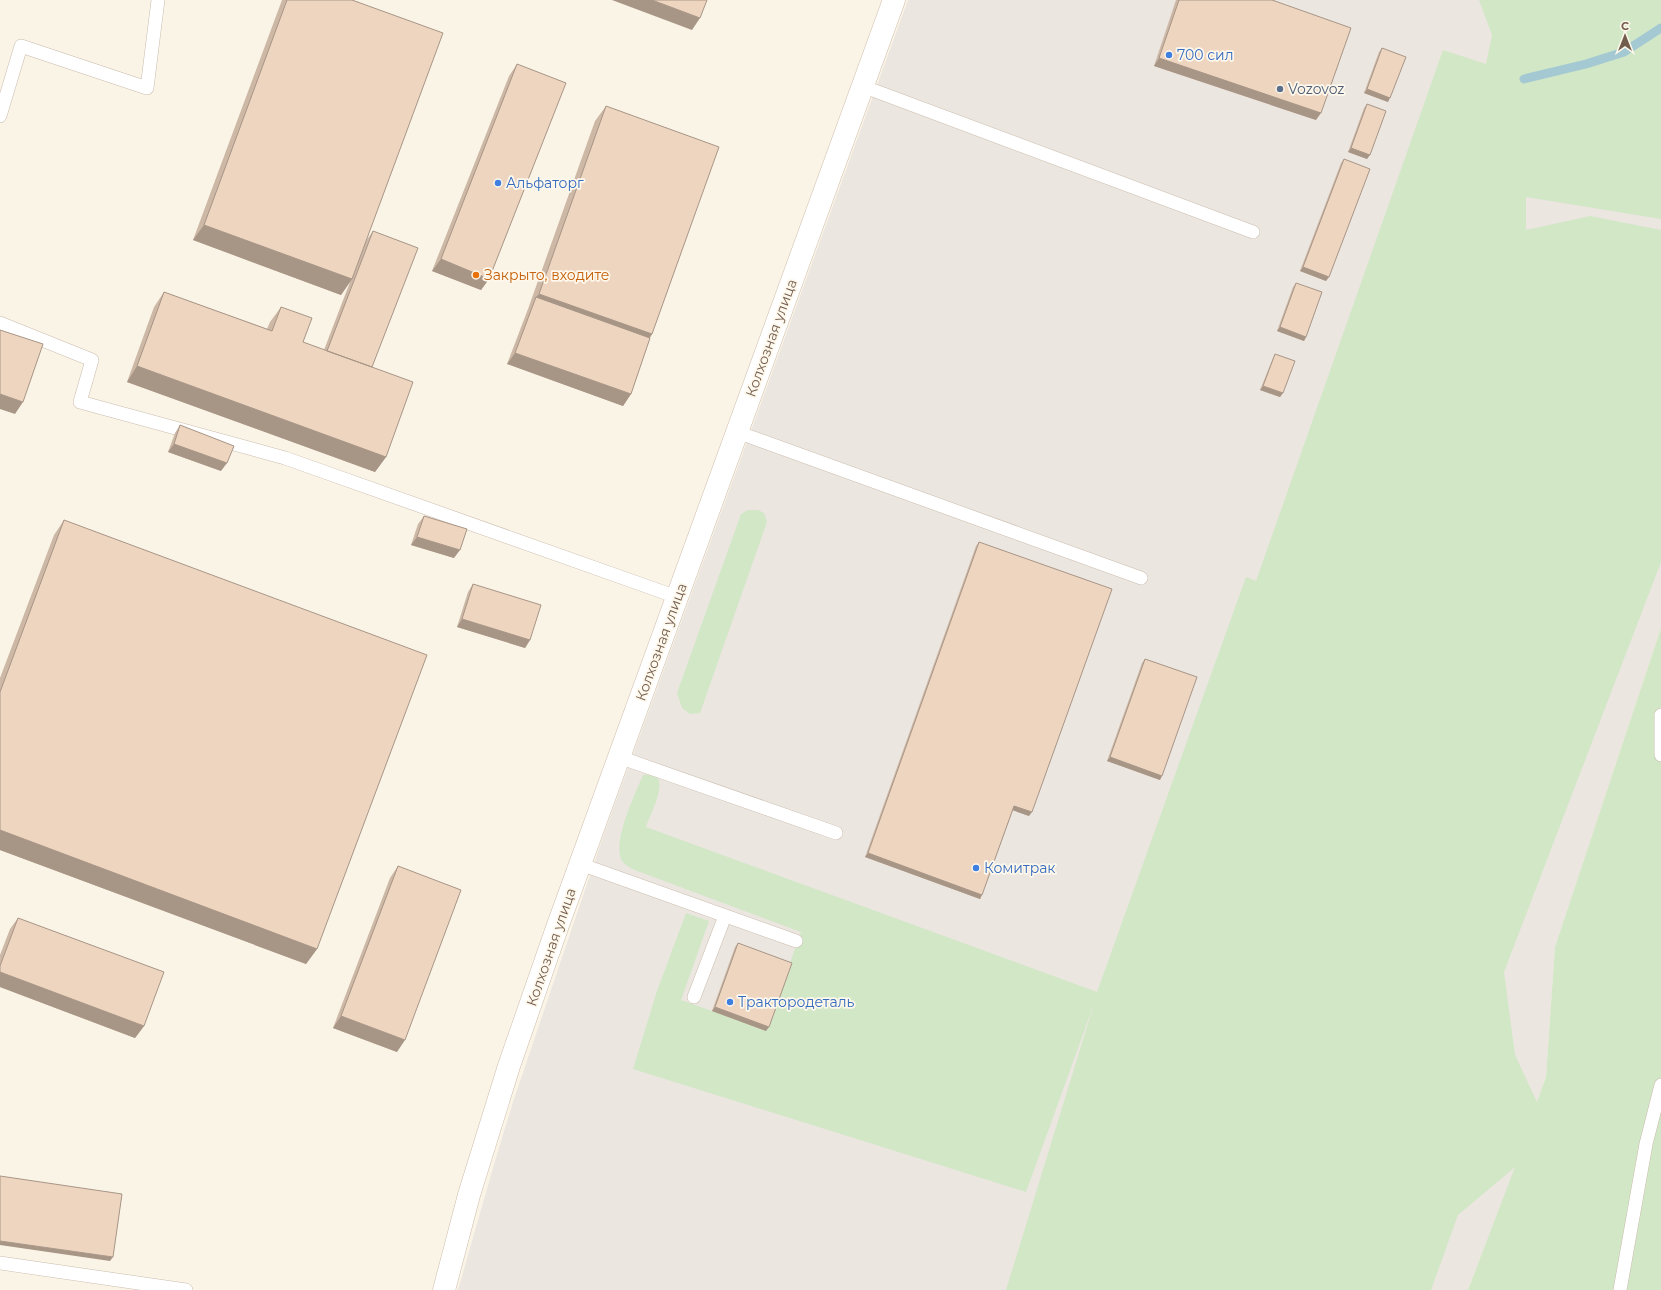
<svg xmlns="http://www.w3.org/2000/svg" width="1661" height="1290" font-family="Montserrat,sans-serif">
	<rect width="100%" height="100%" fill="#faf4e7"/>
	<path fill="#ebe6e0" d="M908,0h753v628l-106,319 -9,130 -34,99 -44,114h-1010l37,-129 19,-62 91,-268z"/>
	<path fill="#d1e7c6" d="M1479,0h182v219l-135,-22v33l64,-14 71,14v332l-157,410 11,83 22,47 9,-25 9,-130 106,-319v662h-193l47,-123 -57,48 -27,75h-425l88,-286 -68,188 -393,-123 24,-78 29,-78 23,8 -28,79 85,30 35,-98 -169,-63c-4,-3 -10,-6 -11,-10 -8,-19 14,-65 22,-84 33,-6 7,38 3,52l451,165 149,-415 10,4 187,-531 43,14 6,-29z
		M748,510h10l6,3 3,9 -67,191 -10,1 -8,-6 -5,-15 64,-179z"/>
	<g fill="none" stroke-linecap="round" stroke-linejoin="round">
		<path stroke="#a4c9d3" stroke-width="9" d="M1524,79l62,-15 38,-12 37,-24"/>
		<defs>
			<path id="lane" d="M862,86l391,146
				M0,116l21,-70 126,42 11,-88
				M0,323l92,37 -12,42 205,56 392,139
				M737,432l404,146
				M1661,715v40
				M619,757l217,76
				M580,864l216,77
				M694,997l31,-81
				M0,1263l186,27
				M1620,1290l26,-146 15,-59"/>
			<path id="secondary" d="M444,1290l25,-95 40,-129 49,-141 336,-925"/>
		</defs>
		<use href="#lane" stroke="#cbbcae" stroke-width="14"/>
		<use href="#secondary" stroke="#cebdab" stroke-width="23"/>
		<use href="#lane" stroke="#fff" stroke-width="13"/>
		<use href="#secondary" stroke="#fff" stroke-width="22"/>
	</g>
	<path fill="#cdb7a5" d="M282,0h70l14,241 7,-10 -1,136 14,90 -11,15 -248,-90 27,-75 10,-15 103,37 3,-7 11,-15 22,35 21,8 26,-68 -9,13 -148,-55z
		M1176,0h96l44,120 -162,-54z
		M1382,48l6,54 -24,-9 15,-41z
		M517,64l-28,215 -8,11 -49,-19 77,-195z
		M1367,104v55l-19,-7 16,-44z
		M606,106l46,228 -2,4 -19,56 -8,12 -116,-42 21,-55 67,-188z
		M1344,159l-18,122 -26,-10 41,-108z
		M1296,283l10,54 -2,4 -27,-10 16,-44z
		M1275,354l8,39 -3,4 -20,-7 13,-32z
		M180,425l41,46 -53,-19 7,-19z
		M424,516l30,42 -43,-13 7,-21z
		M64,520l253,429 -11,15 -306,-114v-172l54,-143z
		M979,542l50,274 -16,-6 -33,89 -115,-42 111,-311z
		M473,584l57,56 -5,8 -68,-21 11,-35z
		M1145,659l15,121 -53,-19 35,-98z
		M398,866l-1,186 -64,-24 57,-150z
		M18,918l126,108 -9,12 -135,-51v-32l10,-26z
		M738,943l28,88 -54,-20 23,-64z"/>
	<path fill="#a79586" d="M612,0h40l48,18 -8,12z
		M1159,58l162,55 -5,7 -162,-54z
		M1367,89l23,9 -2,4 -24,-9z
		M1351,148l19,7 -3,4 -19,-7z
		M204,225l148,54 -11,16 -148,-55z
		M441,259l48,20 -8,11 -49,-19z
		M1303,267l26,10 -3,4 -26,-10z
		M539,294l113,40 -10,15 -106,-52z
		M1280,327l26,10 -2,4 -27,-10z
		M515,353l116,41 -8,12 -116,-42z
		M137,366l249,91 -11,15 -248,-90z
		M1263,386l20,7 -3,4 -20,-7z
		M0,394l23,8 -8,12 -15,-5z
		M174,444l53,19 -6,8 -53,-19z
		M417,537l43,13 -6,8 -43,-13z
		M462,619l68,21 -5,8 -68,-21z
		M1110,757l52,19 -2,4 -53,-19z
		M1014,806l18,6 -3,4 -17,-6z
		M0,830l317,119 -11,15 -306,-114z
		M868,853l114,42 -2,4 -115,-42z
		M0,972l144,54 -9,12 -135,-51z
		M715,1007l54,20 -3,4 -54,-20z
		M341,1016l64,24 -8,12 -64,-24z
		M0,1241l113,16 -3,4 -110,-16z"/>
	<path fill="#eed5c0" stroke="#a79586" d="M287,0h65l91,33 -91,246 -148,-54z
		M652,0h55l-7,18z
		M1179,0h93l79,28 -30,85 -162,-55z
		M1382,48l24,9 -16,41 -23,-9z
		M517,64l49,19 -77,196 -48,-20z
		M1367,104l19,7 -16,44 -19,-7z
		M606,106l113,41 -67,187 -113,-40z
		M1344,159l26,10 -41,108 -26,-10z
		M373,231l45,17 -46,119 -45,-16z
		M1296,283l26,9 -16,45 -26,-10z
		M164,292l108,39 9,-24 31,11 -9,24 110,40 -27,75 -249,-91z
		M536,297l114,41 -19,56 -116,-41z
		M0,330l43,14 -20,58 -23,-8z
		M1275,354l20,7 -12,32 -20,-7z
		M180,425l54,21 -7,17 -53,-19z
		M424,516l43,13 -7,21 -43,-13z
		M64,520l363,135 -110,294 -317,-119v-138z
		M979,542l133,47 -80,223 -18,-6 -32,89 -114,-42z
		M473,584l68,21 -11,35 -68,-21z
		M1145,659l52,18 -35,99 -52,-19z
		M398,866l63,24 -56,150 -64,-24z
		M18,918l146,54 -20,54 -144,-54v-6z
		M738,943l54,20 -23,64 -54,-20z
		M0,1176l122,18 -9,63 -113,-16z"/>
	<g fill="#3f7fe0" stroke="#fef8ec" stroke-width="1.5">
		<circle cx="1169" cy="55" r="4"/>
		<circle cx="498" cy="183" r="4"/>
		<circle cx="976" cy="868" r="4"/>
		<circle cx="730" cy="1002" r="4"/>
	</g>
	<circle fill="#5c6f8a" stroke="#fef8ec" stroke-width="1.5" cx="1280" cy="89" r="4"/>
	<circle fill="#e8710a" stroke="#fef8ec" stroke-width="1.5" cx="476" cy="275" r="4"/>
	<g text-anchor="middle" stroke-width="3.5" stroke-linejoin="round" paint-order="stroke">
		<g font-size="14" fill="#366cbe" stroke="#fef8ec" text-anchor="start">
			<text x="1177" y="60">700 сил</text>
			<text x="506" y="188">Альфаторг</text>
			<text x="984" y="873">Комитрак</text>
			<text x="738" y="1007">Трактородеталь</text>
		</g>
		<g font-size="14" fill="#4e5e75" stroke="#fef8ec" text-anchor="start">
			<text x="1288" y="94">Vozovoz</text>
		</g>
		<g font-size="14" fill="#c56008" stroke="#fef8ec" text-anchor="start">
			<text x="484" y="280">Закрыто, входите</text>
		</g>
		<g font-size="14" fill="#725d4d" stroke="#fef8ec">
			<text transform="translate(771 338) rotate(-70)" y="5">Колхозная улица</text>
			<text transform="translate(661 642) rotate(-70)" y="5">Колхозная улица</text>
			<text transform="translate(551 947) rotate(-71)" y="5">Колхозная улица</text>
		</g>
	</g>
	<g transform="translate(1625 36)" stroke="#fef8ec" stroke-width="3" paint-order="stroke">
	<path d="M0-3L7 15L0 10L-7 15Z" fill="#725d4d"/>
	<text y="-6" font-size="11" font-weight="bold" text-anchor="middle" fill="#725d4d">С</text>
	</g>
</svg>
